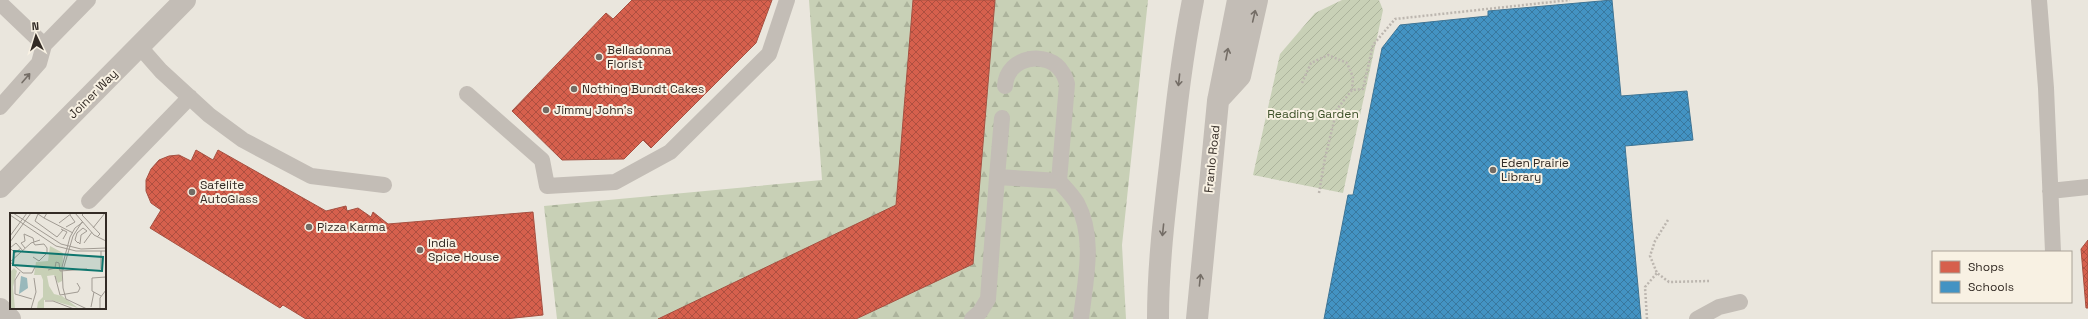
<svg xmlns="http://www.w3.org/2000/svg" width="2088" height="319" font-family="'Space Grotesk',sans-serif">
	<defs>
		<pattern id="forest-firs" width="22" height="20" patternUnits="userSpaceOnUse"><rect width="22" height="20" fill="#c8d0b6"/><path d="M5 1l3.5 6h-7zM16 11l3.5 6h-7z" fill="#acb39c"/></pattern>
		<pattern id="garden-furrows" width="10" height="10" patternUnits="userSpaceOnUse"><rect width="10" height="10" fill="#c8d0b6"/><path d="M-1 1l2-2M0 10L10 0M9 11l2-2" fill="none" stroke="#acb39c"/></pattern>
		<pattern id="shops-cross-hatch" width="8" height="8" patternUnits="userSpaceOnUse"><rect width="8" height="8" fill="#d6604d"/><path d="M0 0l8 8M0 8l8-8" fill="none" stroke="#ae4f40"/></pattern>
		<pattern id="schools-cross-hatch" width="8" height="8" patternUnits="userSpaceOnUse"><rect width="8" height="8" fill="#4393c3"/><path d="M0 0l8 8M0 8l8-8" fill="none" stroke="#39789e"/></pattern>
	</defs>
	<rect width="100%" height="100%" fill="#eae6dd"/>
	<path fill="url(#forest-firs)" d="M809,0h339l-26,245 4,74h-569l-13,-113 278,-26z"/>
	<path fill="url(#garden-furrows)" d="M1342,0h37l4,10 -40,183 -90,-18 27,-121 35,-41z"/>
	<path fill="url(#shops-cross-hatch)" stroke="#a55041" d="M632,0h140l-16,43 -105,105 -8,-8 -19,19 -62,1 -50,-49 94,-98 7,6z
		M913,0h82l-22,264 -117,55h-198l238,-114z
		M196,150l17,10 5,-10 108,61 20,-5 1,5 11,-3 13,9 2,-5 15,12 145,-12 10,103 -38,4h-199l-23,-14 -3,3 -130,-80 11,-18 -10,-7 -5,-12v-11l5,-11 8,-9 10,-4 10,-1 12,6z
		M2088,240v68h-2l-5,-59z"/>
	<path fill="url(#schools-cross-hatch)" stroke="#3e7494" d="M1612,0l9,96 66,-5 6,49 -68,6 16,173h-317l24,-124h5l29,-147 18,-23 88,-9v-5z"/>
	<g fill="none" stroke-linecap="round" stroke-linejoin="round">
		<path stroke="#bcb6af" stroke-width="2.5" stroke-dasharray="2 2" stroke-linecap="butt" d="M1302,83l9,-20 17,-8 19,8 6,14 -1,13
			M1319,193l6,-35 12,-49 15,-19 11,-1 10,-44 22,-26 175,-19
			M1668,220l-13,21 -5,15 7,17 12,9 40,-1
			M1647,319l-2,-32 12,-14"/>
		<path stroke="#c3bdb6" stroke-width="16" d="M2039,0l7,88 7,164
			M0,3l44,42 44,-45
			M139,46l22,25 48,44 34,25 68,36 73,9
			M1005,86c2,-31 44,-36 57,-14 3,4 4,8 5,12l-8,97
			M467,94l75,66 5,26 68,-4 55,-30 99,-98 18,-54
			M0,107l39,-44 5,-18
			M997,177l5,-59
			M2050,191l38,-4
			M89,201l101,-104
			M972,319l8,-7 8,-13 9,-122 62,4c6,7 13,14 18,22 19,35 8,78 4,116
			M1697,319l22,-12 21,-5"/>
		<path stroke="#c3bdb6" stroke-width="22" d="M1218,100l22,-24 17,-76
			M0,187l185,-187
			M0,309l10,10
			M1158,319c0,-52 6,-103 12,-154 6,-55 12,-110 23,-165
			M1197,319l21,-218 20,-101"/>
	</g>
	<defs><path id="oneway-shaft" d="M-6 0H5M1.5-3L5.5 0L1.5 3" fill="none" stroke-width="1.6" stroke-linecap="round" stroke-linejoin="round"/></defs>
	<g stroke="#746d66">
		<use href="#oneway-shaft" transform="translate(1254 16) rotate(-77)"/>
		<use href="#oneway-shaft" transform="translate(1227 54) rotate(-79)"/>
		<use href="#oneway-shaft" transform="translate(26 78) rotate(-49)"/>
		<use href="#oneway-shaft" transform="translate(1179 80) rotate(96)"/>
		<use href="#oneway-shaft" transform="translate(1163 230) rotate(96)"/>
		<use href="#oneway-shaft" transform="translate(1200 280) rotate(-84)"/>
	</g>
	<g fill="#736c65" stroke="#f8f1e3" stroke-width="1.5">
		<circle cx="599" cy="57" r="4"/>
		<circle cx="574" cy="89" r="4"/>
		<circle cx="546" cy="110" r="4"/>
		<circle cx="1493" cy="170" r="4"/>
		<circle cx="192" cy="192" r="4"/>
		<circle cx="309" cy="227" r="4"/>
		<circle cx="420" cy="250" r="4"/>
	</g>
	<g text-anchor="middle" stroke-width="4" stroke-linejoin="round" paint-order="stroke">
		<g font-size="12" fill="#332b25" stroke="#f8f1e3" text-anchor="start">
			<text x="607" y="54">Belladonna<tspan x="607" dy="14">Florist</tspan></text>
			<text x="582" y="93">Nothing Bundt Cakes</text>
			<text x="554" y="114">Jimmy John's</text>
			<text x="1501" y="167">Eden Prairie<tspan x="1501" dy="14">Library</tspan></text>
			<text x="200" y="189">Safelite<tspan x="200" dy="14">AutoGlass</tspan></text>
			<text x="317" y="231">Pizza Karma</text>
			<text x="428" y="247">India<tspan x="428" dy="14">Spice House</tspan></text>
		</g>
		<g font-size="12" fill="#332b25" stroke="#f8f1e3">
			<text transform="translate(93 94) rotate(-45)" y="4">Joiner Way</text>
			<text transform="translate(1212 159) rotate(-84)" y="4">Franlo Road</text>
		</g>
		<g font-size="12" fill="#3d5129" stroke="#f8f1e3">
			<text x="1313" y="118">Reading Garden</text>
		</g>
	</g>
	<g transform="translate(10 213)">
		<rect width="96" height="96" fill="#eae6dd"/>
		<path d="M40,33l13,7 -1,28 -4,2 -4,-8 -7,1 2,10 5,8 8,2 16,12 -27,-8h-7v9l-7,-1 1,-6 5,-5v-17l-2,-5h-7l2,-13 12,-1zM4,55l3,3 -4,16 2,22h-5v-37z" fill="#c8d0b6"/>
		<path d="M11,63l6,2 1,10 -9,6z" fill="#99b8bb"/>
		<path fill="none" stroke="#a19b93" stroke-width="1" d="M3,0l48,31 20,5 25,-1M37,0l-3,5 29,15M65,0l19,22 12,6M74,0l-2,2 18,19 -3,3M0,2l46,31 20,5h30M34,5l-6,-4 -3,7 22,16 6,-7 -2,-1M73,9l-8,6 -5,9 -8,30 1,21 3,11 21,10M49,10l13,-10M56,14l9,-5 -5,-7M83,15l12,-15M0,23l17,-23M53,26l4,-7 -4,-2M0,29l21,-29M23,29l2,3 9,-1 3,4v5l-8,8 -6,-4M68,29l2,2 1,-9 6,-4M68,30l-3,-3 2,-7 6,-5 4,3M74,30l8,-11M0,35l6,-5 7,8M0,35l5,5 6,-5M15,35l-4,-5 4,-2 -1,-7 9,4 1,4M0,49l21,-19 9,-3M0,49l13,11h9l3,-6M91,56v-18M38,57l7,-2 1,-6 3,1 1,8 27,-2M53,57l10,-34 9,-14M10,59l-5,8v14l17,5M45,63l5,19 18,-3 2,-4 -3,-5M91,83l-9,-5v-13l14,-1M35,88h8l21,8M81,94l3,-15M21,96l5,-17 -2,-14M90,96v-11l6,-8"/>
		<path fill="#0f766e" fill-opacity="0.15" stroke="#0f766e" stroke-width="2" d="M4,38l89,6 -1,14 -89,-6z"/>
		<rect width="96" height="96" fill="none" stroke="#332b25" stroke-width="2"/>
	</g>
	<rect x="1932" y="251" width="140" height="52" fill="#f8f1e3" stroke="#a9a297"/>
	<rect x="1940" y="261" width="20" height="12" fill="#d6604d" stroke="#a9a297"/>
	<text x="1968" y="271" font-size="12" fill="#332b25">Shops</text>
	<rect x="1940" y="281" width="20" height="12" fill="#4393c3" stroke="#a9a297"/>
	<text x="1968" y="291" font-size="12" fill="#332b25">Schools</text>
	<g transform="translate(36 36) rotate(356)" stroke="#f8f1e3" stroke-width="3" paint-order="stroke">
	<path d="M0-3L7 15L0 10L-7 15Z" fill="#332b25"/>
	<text y="-6" font-size="11" font-weight="bold" text-anchor="middle" fill="#332b25">N</text>
	</g>
</svg>
